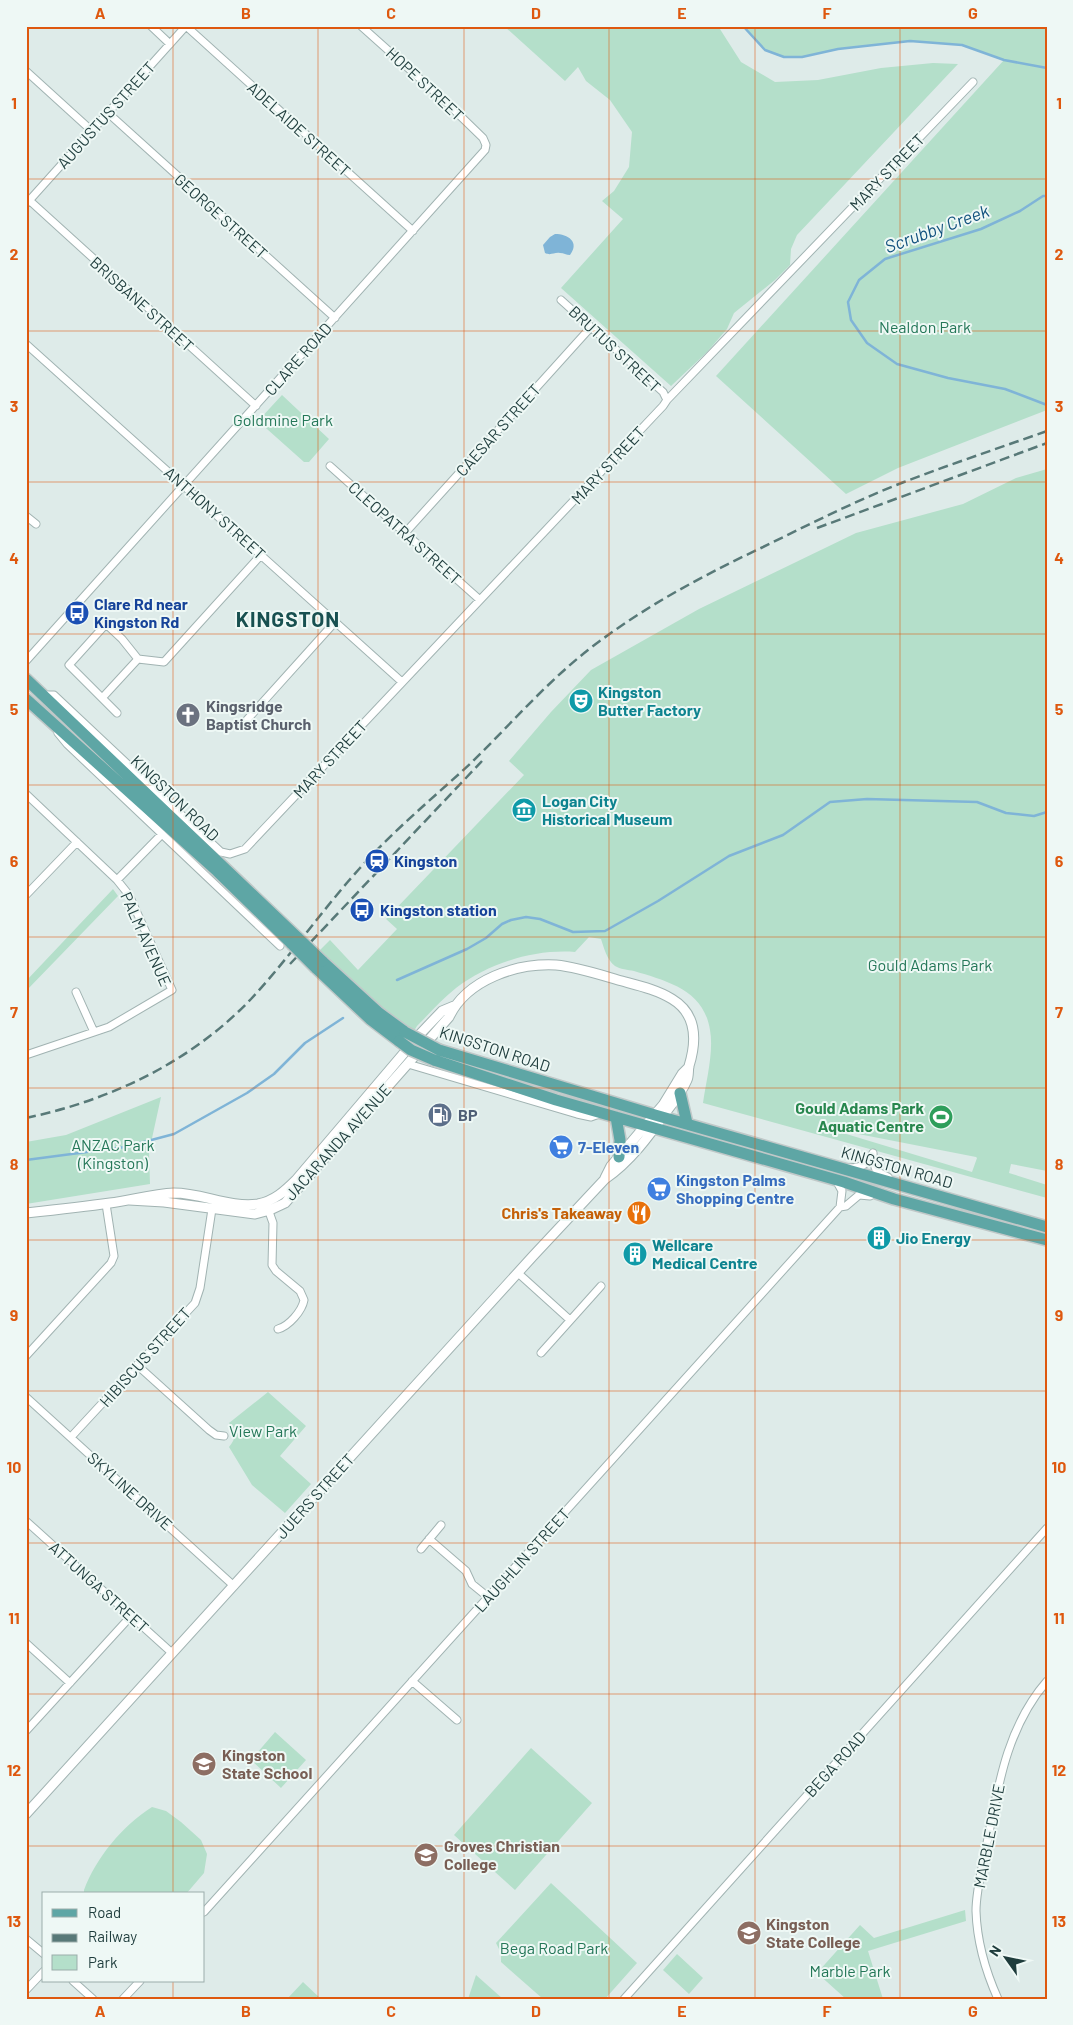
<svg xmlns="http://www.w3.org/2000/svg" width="1073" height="2025" font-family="Barlow,sans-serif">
	<rect width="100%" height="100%" fill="#deebe9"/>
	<path fill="#b4dfca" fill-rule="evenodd" d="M504,26h214l23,36 34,20 43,-2 63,-12 52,-5 25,1 -161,171 -6,14 -1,16 -15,15 -41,33 -7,16 -20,23 -36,34 -110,-98 62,-69 -21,-18 12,-10 15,-24 3,-35 -22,-32 -24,-19 -8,-14 -13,14z
		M743,26h304v384l-149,58 -52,26 -130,-118 288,-316 -42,-15 -52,-4 -72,8 -36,8h-18l-19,-7z
		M282,395l47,44 -20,23h-5l-46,-41z
		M1047,469v702l-36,-7 -2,9 38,12v13l-344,-95c3,-22 11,-51 7,-73 -6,-40 -43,-49 -76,-59 -6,-1 -14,-2 -19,-5 -8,-6 -11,-18 -14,-27l-12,-2 -14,15c-41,-3 -86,11 -119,36 -14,11 -26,25 -39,38l-3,5 -30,-21 -65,-59 11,-11 28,30 39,-41 -11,-10 138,-144 -15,-14 42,-49 40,-42 108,-61 157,-76 107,-29 53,-26zM843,1131l133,26 1,1 -5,14 -129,-39z
		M113,889l5,7 -92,95v-10z
		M161,1097l-12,55 1,32 -124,20v-62l40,-7z
		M268,1392l38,34 -26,30 31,28 -26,29 -33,-28 -23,-38c7,-9 8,-15 0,-24z
		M275,1732l31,28 -25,28 -30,-28z
		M531,1748l61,55 -77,87 -61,-55z
		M152,1807l14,4 15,11 20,18 6,14 -3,19 -18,21h-102v-4c12,-32 38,-64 68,-83z
		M551,1883l86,80 -32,36h-62l-42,-37v-9l-5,-10z
		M965,1910l1,11 -98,30 15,48h-37l-29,-26 43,-48 14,13z
		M677,1954l26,24 -14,16 -26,-24z
		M476,1975l27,24h-35z
		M303,1982l18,17h-34z"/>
	<path fill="#7fb4d7" d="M555,234c13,0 25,8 15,21 -4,0 -6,-2 -10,-2 -6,-1 -9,3 -15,0l-2,-8 7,-8z"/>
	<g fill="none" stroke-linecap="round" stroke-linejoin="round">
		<path stroke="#7fb4d7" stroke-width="2.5" d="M743,26l22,24 19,7h18l36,-8 72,-8 52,4 42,15 43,8
			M1047,196h-4l-23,15 -39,18 -96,30 -26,21 -11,22 3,18 16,23 30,21 51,14 57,11 42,16
			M397,980l70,-31 19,-11 16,-14 9,-4 15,-3 14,2 33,13 32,-1 53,-30 71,-45 54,-21 47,-33 37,-3 110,3 29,11 28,3 13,-4
			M26,1160l99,-13 49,-13 73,-41 27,-19 31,-31 38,-25"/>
		<defs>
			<path id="minor" d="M151,26l19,18
				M186,26l227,205
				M26,71l66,60
				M108,113l227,205
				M29,200l227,206
				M27,203l159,-177
				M561,300l102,92 4,8
				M26,344l376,338
				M330,466l150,134
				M26,516l10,8
				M405,533l186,-206
				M26,661l459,-511 1,-5 -3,-7 -37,-36 -85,-76
				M43,695h11l167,157 9,2 15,-5 418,-443 4,-6 306,-318
				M103,697l35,-38
				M117,713l-48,-48 37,-41 16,15 16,20 26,3 97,-107
				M244,723l91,-101
				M58,733l9,11 213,202
				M26,794l91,86 12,15 43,95 -63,37 -83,28
				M117,880l45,-46
				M26,895l51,-53
				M76,992l18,40
				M408,1064l169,50 14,3 11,-4
				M873,1153c1,14 0,18 15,24
				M849,1168c14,-1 18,-3 24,-15
				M836,1180l6,11 -2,16
				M267,1206l6,17 -1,42 4,6 24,20 4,9c-2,11 -15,26 -26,29
				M518,1273l52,47
				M541,1353l60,-67
				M26,1356l85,-93 3,-7 -8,-52
				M137,1365l72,65 7,5 8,1
				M26,1397l208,189
				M71,1437l124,-134 5,-15 12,-79
				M26,1521l146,132
				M429,1539l37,32 6,13 16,13
				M421,1549l20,-24
				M26,1643l44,40
				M412,1681l45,39
				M26,1731l105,-115
				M204,1912l636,-705 6,-1 13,-11 11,1
				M26,1939l18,15
				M73,1981l20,18
				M26,1990l18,-19
				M123,1999l17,-18
				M624,1999l423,-471
				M998,1999c-13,-29 -21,-56 -22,-88 0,-22 7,-46 11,-68 11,-57 20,-116 60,-162"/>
			<path id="tertiary" d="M605,1178l6,-12 52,-61 19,-31 7,-7
				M26,1213c28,-3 56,-6 84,-10 22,-3 43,-9 64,-10 28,0 56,15 84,11 16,-3 27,-13 38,-24l125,-147 21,-22 12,-5
				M26,1814l507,-558 72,-77c25,-17 44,-43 61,-67 8,-10 16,-20 21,-32 2,-4 1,-10 2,-14 8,-26 8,-52 -17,-67 -16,-10 -36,-14 -54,-19 -20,-6 -41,-13 -62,-15 -39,-2 -89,14 -107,52l-164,186 -15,7 -15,4 -91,-12 -35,-2"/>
			<path id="primary" d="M26,679l272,259
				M26,699l191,172 75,73
				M322,961l57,52 26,19
				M316,968l54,51 29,22
				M439,1050l216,65 392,112
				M434,1060l122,40 288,82 50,17 153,41
				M680,1093l7,30
				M616,1117l4,23 -1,17"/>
		</defs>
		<use href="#minor" stroke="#a1b3b2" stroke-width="9"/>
		<use href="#tertiary" stroke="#a1b3b2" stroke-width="11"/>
		<use href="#primary" stroke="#c0c8c8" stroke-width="14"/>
		<use href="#minor" stroke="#fff" stroke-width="7"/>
		<use href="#tertiary" stroke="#fff" stroke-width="9"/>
		<use href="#primary" stroke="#5ea6a5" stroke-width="11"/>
		<path stroke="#587978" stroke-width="2.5" stroke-dasharray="10 5" stroke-linecap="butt" d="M817,528l230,-85
			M290,964l192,-203
			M26,1118c85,-18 165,-56 225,-119 39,-42 71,-89 109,-131 34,-38 73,-70 110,-104 39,-38 75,-80 118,-114 54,-42 112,-73 173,-102 47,-23 94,-47 143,-66 47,-18 95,-34 143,-51"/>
		<defs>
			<path id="primary-bridge" d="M298,938l24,23
				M292,944l24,24
				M405,1032l34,18
				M399,1041l12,9 23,10"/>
		</defs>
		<use href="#primary-bridge" stroke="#c0c8c8" stroke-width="14" stroke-linecap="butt"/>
		<use href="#primary-bridge" stroke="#5ea6a5" stroke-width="11"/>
	</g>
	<path fill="none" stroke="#de580e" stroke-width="1" stroke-opacity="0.55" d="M173,26v1868M318,26v1973M464,26v1973M609,26v1973M755,26v1973M900,26v1973M26,179h1021M26,331h1021M26,482h1021M26,634h1021M26,785h1021M26,937h1021M26,1088h1021M26,1240h1021M26,1391h1021M26,1543h1021M26,1694h1021M26,1846h1021M173,1981v18"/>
	<defs>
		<symbol id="bus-disc" viewBox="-11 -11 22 22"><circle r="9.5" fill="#1a4fb4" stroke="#eef8f5"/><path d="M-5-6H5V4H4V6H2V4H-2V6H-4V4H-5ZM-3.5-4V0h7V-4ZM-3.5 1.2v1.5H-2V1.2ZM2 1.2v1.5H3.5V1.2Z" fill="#fff"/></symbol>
		<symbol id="theatre-disc" viewBox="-11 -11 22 22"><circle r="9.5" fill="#0f9aa8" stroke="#eef8f5"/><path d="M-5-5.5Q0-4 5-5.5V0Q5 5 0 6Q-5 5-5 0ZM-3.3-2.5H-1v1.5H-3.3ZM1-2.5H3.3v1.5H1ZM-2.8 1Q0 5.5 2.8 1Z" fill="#fff"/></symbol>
		<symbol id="church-disc" viewBox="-11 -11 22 22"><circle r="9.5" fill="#6b7280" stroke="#eef8f5"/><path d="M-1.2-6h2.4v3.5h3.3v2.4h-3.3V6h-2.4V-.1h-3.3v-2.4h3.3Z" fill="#fff"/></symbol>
		<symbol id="museum-disc" viewBox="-11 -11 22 22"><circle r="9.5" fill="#0f9aa8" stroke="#eef8f5"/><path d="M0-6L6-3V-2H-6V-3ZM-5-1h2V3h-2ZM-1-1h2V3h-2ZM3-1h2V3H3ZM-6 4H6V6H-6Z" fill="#fff"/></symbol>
		<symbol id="station-disc" viewBox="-11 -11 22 22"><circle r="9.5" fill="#1a4fb4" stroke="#eef8f5"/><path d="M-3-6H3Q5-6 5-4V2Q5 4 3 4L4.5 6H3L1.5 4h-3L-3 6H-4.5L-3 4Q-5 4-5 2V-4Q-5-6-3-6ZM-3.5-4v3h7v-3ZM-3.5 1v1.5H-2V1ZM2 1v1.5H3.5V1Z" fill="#fff"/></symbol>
		<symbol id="fuel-disc" viewBox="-11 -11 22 22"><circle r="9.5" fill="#5c6f8a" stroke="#eef8f5"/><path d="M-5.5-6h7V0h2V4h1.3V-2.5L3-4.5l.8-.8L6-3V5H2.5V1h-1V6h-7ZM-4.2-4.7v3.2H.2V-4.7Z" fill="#fff"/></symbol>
		<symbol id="stadium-disc" viewBox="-11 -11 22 22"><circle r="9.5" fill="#2e9e5b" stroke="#eef8f5"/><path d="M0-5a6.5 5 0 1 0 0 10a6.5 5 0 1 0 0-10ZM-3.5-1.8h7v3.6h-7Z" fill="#fff"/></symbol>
		<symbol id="supermarket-disc" viewBox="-11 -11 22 22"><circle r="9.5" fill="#3f7fe0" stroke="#eef8f5"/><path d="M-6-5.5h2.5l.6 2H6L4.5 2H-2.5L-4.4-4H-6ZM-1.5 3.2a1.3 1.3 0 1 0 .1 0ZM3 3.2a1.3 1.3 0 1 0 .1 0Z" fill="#fff"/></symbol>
		<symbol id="restaurant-disc" viewBox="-11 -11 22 22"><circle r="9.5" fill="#e8710a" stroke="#eef8f5"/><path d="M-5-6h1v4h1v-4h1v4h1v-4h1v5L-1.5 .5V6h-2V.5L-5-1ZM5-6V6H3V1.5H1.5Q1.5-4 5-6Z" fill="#fff"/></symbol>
		<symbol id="building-disc" viewBox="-11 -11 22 22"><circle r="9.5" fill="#0f9aa8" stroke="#eef8f5"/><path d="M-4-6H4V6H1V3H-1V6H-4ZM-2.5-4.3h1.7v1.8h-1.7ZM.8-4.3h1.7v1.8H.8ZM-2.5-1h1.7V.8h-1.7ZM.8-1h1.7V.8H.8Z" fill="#fff"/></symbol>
		<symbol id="school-disc" viewBox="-11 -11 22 22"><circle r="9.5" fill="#8d6e63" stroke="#eef8f5"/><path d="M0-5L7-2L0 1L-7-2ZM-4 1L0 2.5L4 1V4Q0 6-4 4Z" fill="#fff"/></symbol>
	</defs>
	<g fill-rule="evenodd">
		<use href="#bus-disc" x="63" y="599" width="28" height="28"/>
		<use href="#theatre-disc" x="567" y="687" width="28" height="28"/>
		<use href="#church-disc" x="174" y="701" width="28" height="28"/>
		<use href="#museum-disc" x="510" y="796" width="28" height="28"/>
		<use href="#station-disc" x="363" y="847" width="28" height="28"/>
		<use href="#bus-disc" x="348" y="896" width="28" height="28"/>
		<use href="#fuel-disc" x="426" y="1101" width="28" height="28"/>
		<use href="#stadium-disc" x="927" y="1103" width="28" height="28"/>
		<use href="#supermarket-disc" x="547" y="1133" width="28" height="28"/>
		<use href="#supermarket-disc" x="645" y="1175" width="28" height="28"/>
		<use href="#restaurant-disc" x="625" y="1199" width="28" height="28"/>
		<use href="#building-disc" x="865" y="1224" width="28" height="28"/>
		<use href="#building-disc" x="621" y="1240" width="28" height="28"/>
		<use href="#school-disc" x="190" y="1750" width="28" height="28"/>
		<use href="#school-disc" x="412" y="1841" width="28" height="28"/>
		<use href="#school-disc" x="735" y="1919" width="28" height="28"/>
	</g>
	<g text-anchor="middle" stroke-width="4" stroke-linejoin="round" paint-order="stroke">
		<g font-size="16" fill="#1e3c3c" stroke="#eef8f5">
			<text transform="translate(425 84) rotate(43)" y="6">HOPE STREET</text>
			<text transform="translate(106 115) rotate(-48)" y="6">AUGUSTUS STREET</text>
			<text transform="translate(299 129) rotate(42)" y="6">ADELAIDE STREET</text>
			<text transform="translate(887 172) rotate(-46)" y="6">MARY STREET</text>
			<text transform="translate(221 216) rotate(42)" y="6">GEORGE STREET</text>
			<text transform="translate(142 304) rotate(42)" y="6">BRISBANE STREET</text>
			<text transform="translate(615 349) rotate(43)" y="6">BRUTUS STREET</text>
			<text transform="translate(298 359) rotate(-48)" y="6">CLARE ROAD</text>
			<text transform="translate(498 430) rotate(-48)" y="6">CAESAR STREET</text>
			<text transform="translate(608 465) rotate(-47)" y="6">MARY STREET</text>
			<text transform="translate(215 513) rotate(42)" y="6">ANTHONY STREET</text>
			<text transform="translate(405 533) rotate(42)" y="6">CLEOPATRA STREET</text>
			<text transform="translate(330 759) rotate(-47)" y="6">MARY STREET</text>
			<text transform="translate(175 798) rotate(44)" y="6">KINGSTON ROAD</text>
			<text transform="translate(146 939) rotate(66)" y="6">PALM AVENUE</text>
			<text transform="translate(495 1049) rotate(18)" y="6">KINGSTON ROAD</text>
			<text transform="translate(338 1142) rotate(-48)" y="6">JACARANDA AVENUE</text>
			<text transform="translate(897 1167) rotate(16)" y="6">KINGSTON ROAD</text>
			<text transform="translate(145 1357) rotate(-48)" y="6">HIBISCUS STREET</text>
			<text transform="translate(130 1491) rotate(42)" y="6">SKYLINE DRIVE</text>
			<text transform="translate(315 1496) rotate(-48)" y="6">JUERS STREET</text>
			<text transform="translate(522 1560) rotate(-48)" y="6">LAUGHLIN STREET</text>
			<text transform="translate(99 1587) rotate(42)" y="6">ATTUNGA STREET</text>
			<text transform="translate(835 1764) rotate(-48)" y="6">BEGA ROAD</text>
			<text transform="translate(989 1836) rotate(-79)" y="6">MARBLE DRIVE</text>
		</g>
		<g font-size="16" fill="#247758" stroke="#eef8f5">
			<text x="925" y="333">Nealdon Park</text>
			<text x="283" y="426">Goldmine Park</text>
			<text x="930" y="971">Gould Adams Park</text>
			<text x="113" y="1151">ANZAC Park<tspan x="113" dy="18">(Kingston)</tspan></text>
			<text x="263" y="1437">View Park</text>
			<text x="554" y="1954">Bega Road Park</text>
			<text x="850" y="1977">Marble Park</text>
		</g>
		<g font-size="16" font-weight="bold" fill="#164399" stroke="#eef8f5" text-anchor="start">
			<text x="94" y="610">Clare Rd near<tspan x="94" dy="18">Kingston Rd</tspan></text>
			<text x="394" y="867">Kingston</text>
			<text x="380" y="916">Kingston station</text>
		</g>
		<g font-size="16" font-weight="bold" fill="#0d838f" stroke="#eef8f5" text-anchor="start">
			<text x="598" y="698">Kingston<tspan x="598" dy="18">Butter Factory</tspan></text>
			<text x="542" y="807">Logan City<tspan x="542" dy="18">Historical Museum</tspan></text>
			<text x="896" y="1244">Jio Energy</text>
			<text x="652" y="1251">Wellcare<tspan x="652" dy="18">Medical Centre</tspan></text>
		</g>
		<g font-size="16" font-weight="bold" fill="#5b616d" stroke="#eef8f5" text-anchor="start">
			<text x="206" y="712">Kingsridge<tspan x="206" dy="18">Baptist Church</tspan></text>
		</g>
		<g font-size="16" font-weight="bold" fill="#27864d" stroke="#eef8f5" text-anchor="end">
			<text x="924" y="1114">Gould Adams Park<tspan x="924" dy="18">Aquatic Centre</tspan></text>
		</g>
		<g font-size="16" font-weight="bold" fill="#4e5e75" stroke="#eef8f5" text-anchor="start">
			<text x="458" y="1121">BP</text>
		</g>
		<g font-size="16" font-weight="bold" fill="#366cbe" stroke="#eef8f5" text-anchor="start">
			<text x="578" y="1153">7-Eleven</text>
			<text x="676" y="1186">Kingston Palms<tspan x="676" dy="18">Shopping Centre</tspan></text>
		</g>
		<g font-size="16" font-weight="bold" fill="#c56008" stroke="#eef8f5" text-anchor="end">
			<text x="622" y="1219">Chris's Takeaway</text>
		</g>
		<g font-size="16" font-weight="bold" fill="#785e54" stroke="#eef8f5" text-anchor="start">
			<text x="222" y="1761">Kingston<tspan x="222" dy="18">State School</tspan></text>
			<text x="444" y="1852">Groves Christian<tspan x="444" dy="18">College</tspan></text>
			<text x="766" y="1930">Kingston<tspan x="766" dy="18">State College</tspan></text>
		</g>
		<g font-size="18" font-style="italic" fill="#12527e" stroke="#eef8f5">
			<text transform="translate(937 229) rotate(-20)" y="6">Scrubby Creek</text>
		</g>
		<g font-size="21" font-weight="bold" letter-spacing="1" fill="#185050" stroke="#eef8f5">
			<text x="288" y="627">KINGSTON</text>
		</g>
	</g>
	<rect width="1073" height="2025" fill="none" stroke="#eef8f5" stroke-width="55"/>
	<rect x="42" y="1892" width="162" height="90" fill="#eef8f5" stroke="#9badab"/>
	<rect x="52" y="1909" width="25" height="8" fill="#5ea6a5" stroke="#9badab"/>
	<text x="88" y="1918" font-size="15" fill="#1e3c3c">Road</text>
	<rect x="52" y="1934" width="25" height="8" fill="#587978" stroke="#9badab"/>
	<text x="88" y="1942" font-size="15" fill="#1e3c3c">Railway</text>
	<rect x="52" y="1955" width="25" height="15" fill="#b4dfca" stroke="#9badab"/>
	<text x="88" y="1968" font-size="15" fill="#1e3c3c">Park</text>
	<g transform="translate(1006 1958) rotate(303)" stroke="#eef8f5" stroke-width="4" paint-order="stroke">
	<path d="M0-4L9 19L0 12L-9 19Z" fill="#1e3c3c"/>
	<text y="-8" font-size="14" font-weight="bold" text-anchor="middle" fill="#1e3c3c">N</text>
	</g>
	<rect x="28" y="28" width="1018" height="1970" fill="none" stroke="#de580e" stroke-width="2"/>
	<g font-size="16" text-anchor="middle" font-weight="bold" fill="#de580e">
		<text x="100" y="19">A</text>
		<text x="246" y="19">B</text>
		<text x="391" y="19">C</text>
		<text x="536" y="19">D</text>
		<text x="682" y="19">E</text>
		<text x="827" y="19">F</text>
		<text x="973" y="19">G</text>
		<text x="14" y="109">1</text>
		<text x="1059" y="109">1</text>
		<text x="14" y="260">2</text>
		<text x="1059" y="260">2</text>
		<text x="14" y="412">3</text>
		<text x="1059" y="412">3</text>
		<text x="14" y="564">4</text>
		<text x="1059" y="564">4</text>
		<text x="14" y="715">5</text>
		<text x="1059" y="715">5</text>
		<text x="14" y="867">6</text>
		<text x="1059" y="867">6</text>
		<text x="14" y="1018">7</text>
		<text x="1059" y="1018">7</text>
		<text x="14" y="1170">8</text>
		<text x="1059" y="1170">8</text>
		<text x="14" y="1321">9</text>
		<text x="1059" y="1321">9</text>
		<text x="14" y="1473">10</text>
		<text x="1059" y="1473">10</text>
		<text x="14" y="1624">11</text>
		<text x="1059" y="1624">11</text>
		<text x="14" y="1776">12</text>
		<text x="1059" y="1776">12</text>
		<text x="14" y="1927">13</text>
		<text x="1059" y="1927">13</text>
		<text x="100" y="2017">A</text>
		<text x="246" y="2017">B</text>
		<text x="391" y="2017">C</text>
		<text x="536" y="2017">D</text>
		<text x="682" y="2017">E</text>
		<text x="827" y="2017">F</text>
		<text x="973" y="2017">G</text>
	</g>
</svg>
